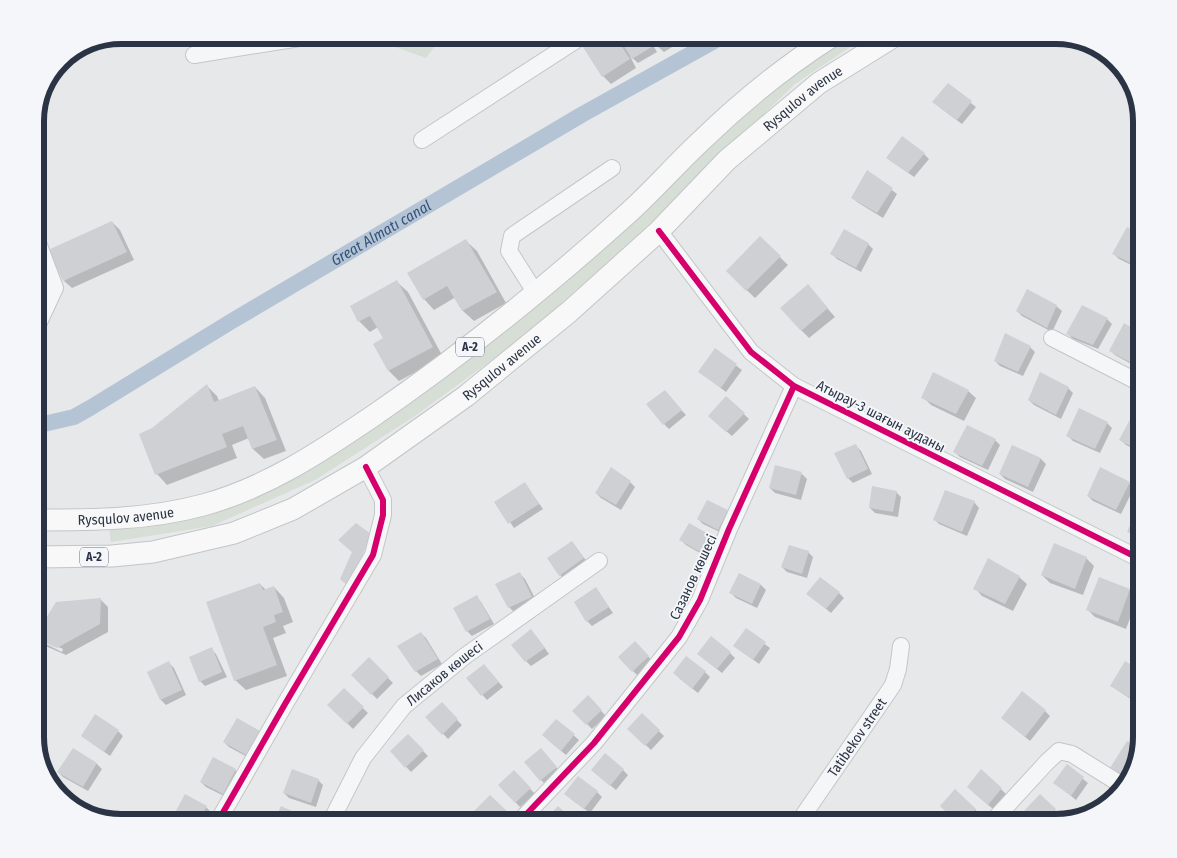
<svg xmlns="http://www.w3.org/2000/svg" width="1177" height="858" font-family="'Fira Sans Condensed',sans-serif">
	<rect width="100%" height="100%" fill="#e6e8ea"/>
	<path fill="#d6ded6" d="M390,35h53l-17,23 -42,-15z
		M848,35h20l-73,49 -154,148 -115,103 -114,83 -97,62 -103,46 -101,16 -2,-13 195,-59 100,-62 110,-83 272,-249z"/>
	<path fill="#0003" fill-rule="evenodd" d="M614,35l9,12 2,-1 -7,-11h29l10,17 -19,11 -8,-7 6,12 -25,16 -8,-8 -19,-28z
		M650,35h35l2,3 -23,14 -8,-7z
		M948,85l28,22 -14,17 -23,-17z
		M924,154l5,5 -15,18 -27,-19z
		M867,171l30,23 -14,24 -26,-16 -5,-5z
		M112,222l8,8 14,30 -62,28 -8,-7z
		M844,231l24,13 5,5 -12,23 -24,-13 -5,-5z
		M1142,236v34l-23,-11 -5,-5z
		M760,238l28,27 -33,33 -28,-27z
		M466,241l11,10 29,52 -32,18 -11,-10 -7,-14 -22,13 -10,-11z
		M397,282l11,10 35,65 -44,24 -10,-10 -5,-32 -6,-12 -8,5 -11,-11 -8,-15z
		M815,294l20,23 -26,21 -8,-8z
		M35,297l6,3 -6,26z
		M1056,306l6,5 -10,21 -30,-16 -5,-5z
		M1107,319l5,5 -14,25 -25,-10 -5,-5z
		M1142,334v36l-27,-15 -5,-5z
		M1030,347l5,5 -12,24 -23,-10 -5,-5z
		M715,350l27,20 -16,22 -26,-20z
		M207,386l10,10 2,5 36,-14 10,11 21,53 -22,8 -11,-10 -4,-11 -17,7 5,13 -70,27 -10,-11 -16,-40 12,-5z
		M1068,388l5,5 -12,26 -27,-14 -5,-5z
		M968,391l8,7 -12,23 -33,-16 -8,-8z
		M669,397l17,18 -17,14 -5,-5z
		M727,398l22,21 -17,17 -18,-15z
		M1142,420v33l-16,-8 -5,-5z
		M1107,423l5,5 -12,25 -27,-12 -5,-5z
		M995,440l5,5 -12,25 -28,-13 -5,-5z
		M856,446l5,5 11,23 -19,9 -5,-5z
		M1012,446l29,13 5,5 -13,28 -28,-13 -5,-5z
		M802,474l5,5 -6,21 -26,-7 -5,-5z
		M630,482l5,5 -14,23 -20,-12 -5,-5z
		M1129,483l5,5 -13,26 -28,-13 -5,-5z
		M525,484l18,25 -29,19 -18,-26z
		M896,492l5,5 -3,20 -23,-4 -5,-5z
		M707,501l20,10 5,5 -8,18 -21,-10 -5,-5z
		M974,502l5,6 -12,28 -28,-12 -5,-5z
		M1142,506v34l-9,-4 -5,-5z
		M711,537l5,5 -9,15 -21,-12 -5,-5z
		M572,542l16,21 -23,17 -5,-5z
		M808,552l5,5 -6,21 -20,-6 -5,-5z
		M1086,558l8,8 -11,29 -33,-12 -8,-8z
		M520,574l5,5 12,23 -23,10 -5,-5z
		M740,575l21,10 5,5 -9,18 -21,-10 -5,-5z
		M1019,577l8,7 -14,27 -31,-15 -7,-8z
		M1099,578l31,12 8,7 -12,32 -31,-12 -7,-7z
		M260,584l6,6 8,-3 10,11 9,24 -10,4 3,7 -13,5 14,38 -41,14 -11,-10z
		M596,589l17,24 -21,13 -5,-5z
		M839,593l5,5 -13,15 -18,-15z
		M476,597l5,5 13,22 -22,12 -5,-5z
		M100,599l8,8v25l-42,23 -23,-10 -8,-8zM44,641l19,8 -1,3 -18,-9z
		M746,630l24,18 -11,16 -24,-18z
		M421,633l5,5 16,26 -21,12 -5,-5z
		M536,636l13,18 -18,12 -5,-5z
		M640,647l13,15 -15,14 -19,-19z
		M211,649l5,5 11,23 -22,9 -5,-5z
		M730,653l5,5 -13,15 -18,-14z
		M369,659l24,24 -16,16 -24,-24z
		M169,663l5,5 12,27 -20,10 -5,-5 -13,-28z
		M489,671l14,16 -16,13 -19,-21z
		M705,672l5,5 -12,16 -19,-15z
		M1142,672v22l-5,9 -20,-13 -5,-5z
		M344,690l24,23 -15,16 -24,-24z
		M588,697l18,19 -14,13 -18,-18z
		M441,704l21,21 -14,14 -21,-22z
		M1045,711l5,5 -20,25 -28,-23z
		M642,715l22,21 -13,14 -22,-21z
		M556,720l23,20 -13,15 -18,-15z
		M118,731l5,5 -13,20 -28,-20z
		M259,732l5,5 -13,22 -22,-12 -5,-5z
		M408,736l20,20 -17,16 -19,-20z
		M74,750l23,14 5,5 -14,22 -25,-14 -5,-5z
		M546,755l15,18 -15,12 -5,-5z
		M1067,766l21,17 -12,17 -16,-13z
		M235,770l5,5 -12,23 -22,-11 -5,-5z
		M623,770l5,5 -12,15 -18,-15z
		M981,770l25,24 -13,15 -20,-17z
		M514,772l21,22 -15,13 -21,-22z
		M318,780l5,5 -7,22 -27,-9 -5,-5z
		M956,791l25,24 -8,8h-14z
		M597,792l5,5 -12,16 -19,-14z
		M185,796l21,11 5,5 -6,11h-22l-9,-7z
		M1040,796l20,19 -8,8h-22z
		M490,797l22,21 -5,5h-18z
		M302,817l5,6h-32z"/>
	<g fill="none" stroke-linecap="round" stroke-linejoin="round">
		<path stroke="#b4c4d5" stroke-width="16" id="s1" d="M35,426l39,-9 16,-9 142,-87 351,-207 142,-79"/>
	</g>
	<path fill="#ced0d3" d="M602,35h12l16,24 -28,18 -19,-30z
		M617,35h29l7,11 -21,13z
		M649,35h23l-17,10z
		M948,83l24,18 -15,19 -25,-18z
		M902,136l23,17 -17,20 -22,-15z
		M867,170l26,18 -16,25 -26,-15z
		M112,221l15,31 -64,29 -15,-31z
		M1127,227l15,8v22l-5,9 -25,-12z
		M844,229l25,14 -13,25 -26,-14z
		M760,236l21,20 -35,35 -20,-20z
		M466,239l31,53 -35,19 -15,-25 -24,14 -16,-27z
		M397,280l36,67 -45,24 -15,-27 10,-6 -13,-22 -12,6 -8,-16z
		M808,284l20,24 -27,23 -21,-23z
		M1027,289l30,16 -10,23 -31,-17z
		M1082,305l26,13 -15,27 -27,-11z
		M1124,323l18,10v24l-5,9 -28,-15z
		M1005,333l26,13 -13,26 -24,-11z
		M715,348l22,16 -16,24 -23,-16z
		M933,372l36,18 -13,24 -35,-16z
		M1040,372l29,15 -13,28 -28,-15z
		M207,384l7,18 41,-16 22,54 -25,9 -9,-23 -21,8 5,13 -72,28 -16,-41 13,-6z
		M665,390l17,20 -19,15 -17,-21z
		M726,396l19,17 -19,19 -18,-16z
		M1079,408l29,14 -13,27 -29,-13z
		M1133,414l9,4v34l-23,-12z
		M967,425l29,14 -14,27 -29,-14z
		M856,444l12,25 -21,10 -13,-26z
		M1012,445l29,13 -13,29 -29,-13z
		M775,465l27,7 -6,23 -27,-7z
		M611,467l20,14 -15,24 -21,-12z
		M1100,467l30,15 -14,28 -29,-14z
		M525,482l14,22 -31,20 -14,-22z
		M872,486l25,5 -4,21 -24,-4z
		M945,490l30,11 -13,31 -29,-12z
		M707,500l21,10 -10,20 -21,-11z
		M1140,503l2,1v34l-15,-6z
		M356,523l15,11 -11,28 -13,23 -7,-6 12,-27 -14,-12z
		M689,523l23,13 -10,17 -23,-13z
		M572,541l12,17 -25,18 -12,-18z
		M1054,543l33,14 -12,32 -34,-14z
		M789,545l20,6 -7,23 -21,-7z
		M988,558l32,18 -15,28 -32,-15z
		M520,572l12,25 -24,11 -13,-24z
		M739,573l22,11 -9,20 -23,-11z
		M820,577l20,15 -14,17 -20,-15z
		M1099,577l31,12 -12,33 -32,-12z
		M260,583l3,7 11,-4 9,26 -9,3 2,7 -13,5 14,38 -43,16 -28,-79z
		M596,587l13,20 -23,15 -12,-20z
		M477,595l13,24 -24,13 -13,-24z
		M101,598l-1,26 -43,24 -22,-10v-2l21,-34z
		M746,628l20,14 -13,18 -20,-14z
		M531,629l14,19 -20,14 -14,-17z
		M421,632l17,27 -23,13 -18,-26z
		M711,636l20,16 -14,17 -20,-15z
		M635,641l14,15 -17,16 -14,-15z
		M212,647l10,25 -23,10 -10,-25z
		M686,656l20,15 -14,18 -19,-16z
		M369,657l20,20 -18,18 -20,-20z
		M169,661l13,29 -22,10 -13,-28z
		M1125,661l17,10v11l-10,17 -22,-13z
		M484,664l15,18 -18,14 -15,-18z
		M344,688l20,19 -17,17 -20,-19z
		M1022,691l24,19 -21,27 -24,-19z
		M588,695l14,15 -16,15 -14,-14z
		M442,702l16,17 -16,16 -17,-18z
		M642,713l18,17 -15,16 -18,-17z
		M95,714l24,16 -15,22 -23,-16z
		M237,718l23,13 -14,24 -23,-13z
		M556,719l19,15 -14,17 -19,-16z
		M408,734l16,16 -19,18 -15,-17z
		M1127,741l11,7 -10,31 -18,-11z
		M73,748l24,15 -14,24 -26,-15z
		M541,748l16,19 -17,14 -16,-19z
		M605,753l19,16 -14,17 -19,-16z
		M213,757l23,12 -13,25 -23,-12z
		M1067,764l17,13 -13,19 -18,-13z
		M292,769l27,10 -8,24 -28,-10z
		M981,769l21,19 -14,17 -21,-18z
		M514,770l17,18 -16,15 -17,-18z
		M578,776l20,15 -14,18 -20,-15z
		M955,789l21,20 -13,14h-6l-17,-17z
		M185,794l22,12 -9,17h-12l-13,-7z
		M1040,794l16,15 -14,14h-14l-8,-8z
		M490,795l18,17 -11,11h-10l-13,-12z
		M281,806l22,10 -3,7h-27z
		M558,806l18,17h-32l-1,-1z"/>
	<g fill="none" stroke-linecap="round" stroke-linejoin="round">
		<defs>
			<g id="minor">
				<path d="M194,55l124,-20"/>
				<path d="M422,140l162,-105"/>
				<path d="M1140,205l2,1"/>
				<path d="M659,231l92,121 43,34 348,174"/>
				<path d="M535,292l-26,-41 3,-15 100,-68"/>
				<path d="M35,331l20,-43 -17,-45"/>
				<path d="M1052,338l90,46"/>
				<path d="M217,823l68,-119 88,-149 10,-40v-15l-17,-33"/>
				<path id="s2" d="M330,823l33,-65 41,-52 61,-50 134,-95"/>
				<path d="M518,823l76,-80 85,-106 21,-37 29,-71 65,-143"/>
				<path id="s3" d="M798,823l95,-138 5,-16 3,-23"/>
				<path d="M991,823l56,-61 12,-11 13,3 53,33"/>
			</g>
			<g id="major">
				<path id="s4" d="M35,520c57,0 113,0 168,-15 63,-17 117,-53 170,-89 89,-61 173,-129 253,-201 27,-24 50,-51 76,-75 40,-39 85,-75 132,-105"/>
				<path id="s5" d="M35,557l77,-1 41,-4 81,-19 59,-24 73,-42 100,-71 103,-84 90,-81 68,-71 92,-77 77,-48"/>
			</g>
		</defs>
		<use href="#minor" stroke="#c4c6c8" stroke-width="18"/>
		<use href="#major" stroke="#c2c5c8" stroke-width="23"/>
		<use href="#minor" stroke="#f5f6f7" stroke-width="16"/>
		<use href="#major" stroke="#f8f8f8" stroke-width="21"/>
		<defs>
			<path id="cycleway" d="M659,231l92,121 43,34 348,174
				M217,823l68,-119 88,-149 10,-40v-15l-17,-33
				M518,823l76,-80 85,-106 21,-37 29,-71 65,-143"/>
		</defs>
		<use href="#cycleway" stroke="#f4f6f9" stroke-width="9"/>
		<use href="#cycleway" stroke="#d6006c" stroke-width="6"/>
	</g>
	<g text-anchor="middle" stroke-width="4" stroke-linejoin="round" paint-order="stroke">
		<g fill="#f4f6f9" stroke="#676e7b" stroke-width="1">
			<rect x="456" y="337.5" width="28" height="19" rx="4"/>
			<rect x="80" y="547.5" width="28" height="19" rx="4"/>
		</g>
		<g font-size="12" font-weight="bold" fill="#2b3445">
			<text x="470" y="351">A-2</text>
			<text x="94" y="561">A-2</text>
		</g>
		<g font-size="14" fill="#2b3445" stroke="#f4f6f9">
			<text dy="5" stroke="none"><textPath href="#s5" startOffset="922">Rysqulov avenue</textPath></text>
			<text dy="5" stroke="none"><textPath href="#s5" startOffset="518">Rysqulov avenue</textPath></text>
			<text transform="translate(881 416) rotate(27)" y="5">Атырау-3 шағын ауданы</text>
			<text dy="5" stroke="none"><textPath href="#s4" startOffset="91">Rysqulov avenue</textPath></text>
			<text transform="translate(693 577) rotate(-65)" y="5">Сазанов көшесі</text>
			<text dy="5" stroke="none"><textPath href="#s2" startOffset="191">Лисаков көшесі</textPath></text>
			<text dy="5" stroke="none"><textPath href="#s3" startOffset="104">Tatibekov street</textPath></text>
		</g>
		<g font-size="15" font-style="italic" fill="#34527a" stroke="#f4f6f9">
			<text dy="5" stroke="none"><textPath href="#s1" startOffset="398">Great Almatı canal</textPath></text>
		</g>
	</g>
	<path d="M0 0H1177V858H0ZM121 44H1056A77 77 0 0 1 1133 121V737A77 77 0 0 1 1056 814H121A77 77 0 0 1 44 737V121A77 77 0 0 1 121 44Z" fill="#f4f6f9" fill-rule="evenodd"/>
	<path fill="none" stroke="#2b3445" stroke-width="6" d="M121 44H1056A77 77 0 0 1 1133 121V737A77 77 0 0 1 1056 814H121A77 77 0 0 1 44 737V121A77 77 0 0 1 121 44Z"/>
</svg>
